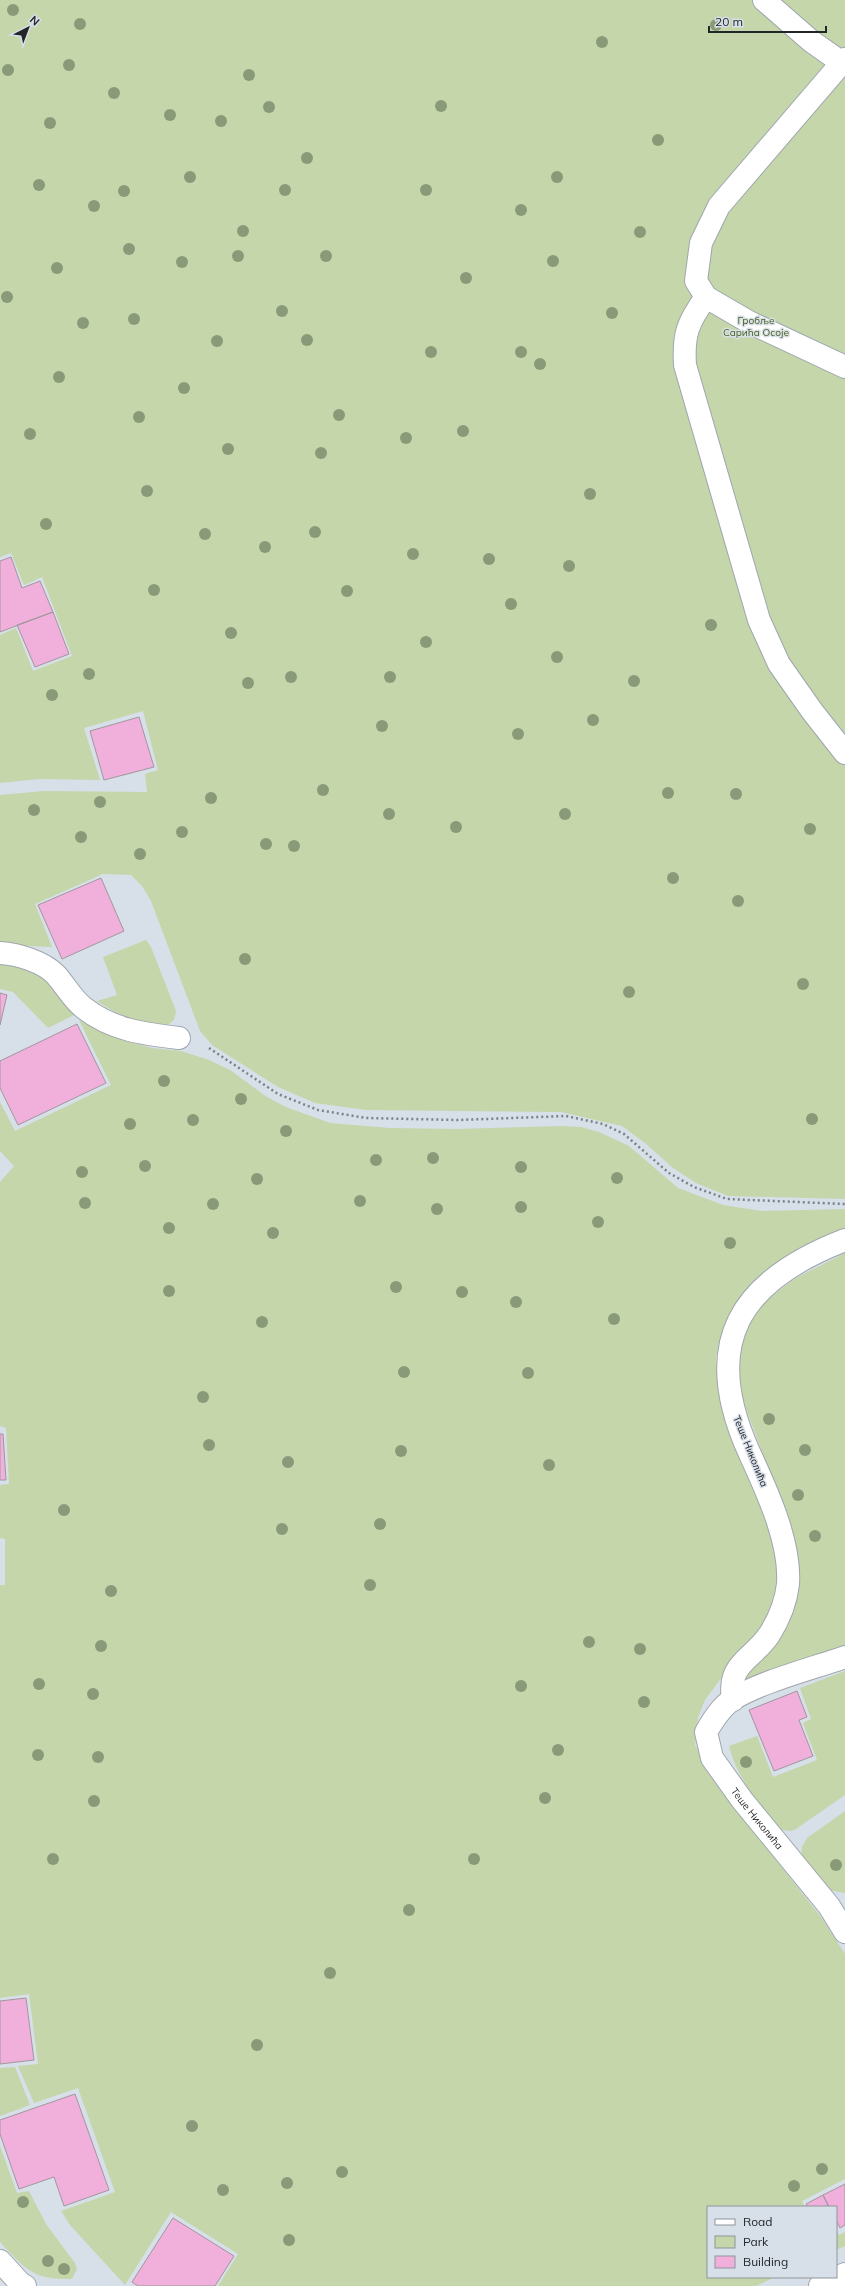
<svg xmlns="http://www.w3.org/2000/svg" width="845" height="2286" font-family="Mulish,sans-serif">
	<rect width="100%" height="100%" fill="#d7dfe8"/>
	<path fill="#c4d6aa" d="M0,0h845v1199l-117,-3 -32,-13 -23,-15 -28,-25 -23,-17 -61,-14 -195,-2 -51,-7 -37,-16 -66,-42 -12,-14 -49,-130 -9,-15 -11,-11 -28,-1 -68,30 17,43 -52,-2v-150l44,-4 103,1 -2,-18 13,-4 -15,-59 -59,17 16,52 -61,-1 -39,4v-148l16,-7 17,43 39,-15 -30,-79 -18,8 -13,-32 -11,4z
		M146,940l5,7 25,64 -2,9 -6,5c-27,-1 -48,-8 -71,-24l20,-6 -14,-38z
		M0,963c36,1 55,26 76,51l-28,14 -35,-36 -13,-3z
		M79,1020l46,21 27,7 29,3 28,9 21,10 37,27 19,10 44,16 60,5 66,1 105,-3 20,1 18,5 30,14 49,42 45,17 39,6 83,-2v22l-113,80 -13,32 -3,15 4,38 12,39 25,57 14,42 7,40v16l-15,39 -23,24 -35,47 -7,17 -3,28 24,43 102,129 24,37v225l-43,22 3,6h-97v70h67l-19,9h-538l20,-32 -67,-42 -46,73 -55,-60 -9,-14 54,-19 -37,-104 -44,15 -16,-37 20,-2 -9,-70 -29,4v-413h5v-46l-5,-1v-53l9,-1 -3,-56 -6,-2v-244l14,-16 -14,-15v-49l15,29 96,-46z
		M845,1253v395l-102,38 -4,-9 47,-58 -11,-132 -36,-97 -1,-35 3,-18 18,-31 35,-27z
		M845,1671v124l-49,34 -5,2 -9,-1c-21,-19 -47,-57 -53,-84l28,-10 16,41 44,-17 -14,-37 8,-4 -11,-31z
		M845,1811v82l-17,-3 -27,-34 1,-9 5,-9z
		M15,2067l15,38 -30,11v-48z
		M0,2146l17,47 12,-2 17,33 29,39 2,6 -5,10c-39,1 -47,-10 -72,-37z
		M836,2230l3,5 6,-3v14l-9,4z"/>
	<path fill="#f0b0db" stroke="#a1979d" d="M11,557l11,31 18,-7 13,31 -53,20v-71z
		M53,612l16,42 -34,13 -18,-42z
		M139,717l15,50 -50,13 -14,-49z
		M101,878l23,53 -62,28 -24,-54z
		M0,993l7,2 -7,30z
		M77,1024l29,59 -88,42 -18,-37v-27z
		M0,1434h3l3,46h-6z
		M797,1691l10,26 -8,3 14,36 -39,15 -25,-61z
		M26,1998l8,62 -34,4v-63z
		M75,2094l34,96 -45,16 -10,-29 -35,12 -19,-55v-14z
		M845,2184v41l-5,3 -4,-8v-13h-7l-6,-12z
		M823,2195l6,12h-21l-2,-3z
		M173,2218l61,38 -19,30h-77l-6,-4z"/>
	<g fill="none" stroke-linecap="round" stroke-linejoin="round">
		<defs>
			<g id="minor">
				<path d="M764,0l47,41 34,24"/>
				<path d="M845,59l-126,147 -18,37 -5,38 10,16 43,25 96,45"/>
				<path d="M706,297c-18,25 -23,37 -21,68l74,255 20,44 33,47 33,42"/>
				<path d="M0,953c18,1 44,9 56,22 9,10 17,25 28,33 28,22 60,26 95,30"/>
				<path id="s1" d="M845,1657c-31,11 -85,25 -112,42 -12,8 -20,21 -27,33l6,26 30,42 87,106 16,26"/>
				<path d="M733,1700c-6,-37 19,-40 36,-65 9,-14 17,-33 19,-51 3,-42 -22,-95 -39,-132 -49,-109 -10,-171 96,-212"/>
				<path d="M0,2261l20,22 5,3"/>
				<path d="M820,2286l25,-12"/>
			</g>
		</defs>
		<use href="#minor" stroke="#9ea6ae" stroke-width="24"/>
		<path stroke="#7b8187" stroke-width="2.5" stroke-dasharray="2 3" stroke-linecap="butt" d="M209,1048l69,46 40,16 48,8 92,2 108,-4 37,8 21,10 45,39 25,14 33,12 118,5"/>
		<use href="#minor" stroke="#fff" stroke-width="22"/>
	</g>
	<g fill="#899a78">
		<circle cx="13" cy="10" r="6"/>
		<circle cx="80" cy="24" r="6"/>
		<circle cx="716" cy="25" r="6"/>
		<circle cx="602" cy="42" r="6"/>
		<circle cx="69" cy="65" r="6"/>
		<circle cx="8" cy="70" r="6"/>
		<circle cx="249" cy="75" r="6"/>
		<circle cx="114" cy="93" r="6"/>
		<circle cx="441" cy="106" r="6"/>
		<circle cx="269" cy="107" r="6"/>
		<circle cx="170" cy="115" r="6"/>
		<circle cx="221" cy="121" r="6"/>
		<circle cx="50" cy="123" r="6"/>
		<circle cx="658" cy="140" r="6"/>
		<circle cx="307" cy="158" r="6"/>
		<circle cx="190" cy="177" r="6"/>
		<circle cx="557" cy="177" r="6"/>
		<circle cx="39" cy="185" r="6"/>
		<circle cx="285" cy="190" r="6"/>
		<circle cx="426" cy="190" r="6"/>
		<circle cx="124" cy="191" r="6"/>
		<circle cx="94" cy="206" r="6"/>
		<circle cx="521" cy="210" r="6"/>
		<circle cx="243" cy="231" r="6"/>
		<circle cx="640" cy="232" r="6"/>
		<circle cx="129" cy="249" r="6"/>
		<circle cx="238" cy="256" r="6"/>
		<circle cx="326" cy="256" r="6"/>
		<circle cx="553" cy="261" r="6"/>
		<circle cx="182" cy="262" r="6"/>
		<circle cx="57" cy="268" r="6"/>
		<circle cx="466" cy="278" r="6"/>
		<circle cx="7" cy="297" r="6"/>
		<circle cx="282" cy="311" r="6"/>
		<circle cx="612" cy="313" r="6"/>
		<circle cx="134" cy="319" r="6"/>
		<circle cx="83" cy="323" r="6"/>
		<circle cx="307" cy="340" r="6"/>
		<circle cx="217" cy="341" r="6"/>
		<circle cx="431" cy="352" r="6"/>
		<circle cx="521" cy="352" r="6"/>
		<circle cx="540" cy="364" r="6"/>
		<circle cx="59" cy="377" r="6"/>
		<circle cx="184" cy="388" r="6"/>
		<circle cx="339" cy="415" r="6"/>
		<circle cx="139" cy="417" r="6"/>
		<circle cx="463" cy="431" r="6"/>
		<circle cx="30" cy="434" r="6"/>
		<circle cx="406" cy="438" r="6"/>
		<circle cx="228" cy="449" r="6"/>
		<circle cx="321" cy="453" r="6"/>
		<circle cx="147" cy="491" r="6"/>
		<circle cx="590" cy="494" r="6"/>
		<circle cx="46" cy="524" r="6"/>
		<circle cx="315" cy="532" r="6"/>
		<circle cx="205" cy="534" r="6"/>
		<circle cx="265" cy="547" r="6"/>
		<circle cx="413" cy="554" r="6"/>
		<circle cx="489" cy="559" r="6"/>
		<circle cx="569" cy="566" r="6"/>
		<circle cx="154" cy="590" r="6"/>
		<circle cx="347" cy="591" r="6"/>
		<circle cx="511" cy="604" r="6"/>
		<circle cx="711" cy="625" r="6"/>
		<circle cx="231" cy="633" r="6"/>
		<circle cx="426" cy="642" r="6"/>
		<circle cx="557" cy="657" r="6"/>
		<circle cx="89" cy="674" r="6"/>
		<circle cx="291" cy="677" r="6"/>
		<circle cx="390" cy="677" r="6"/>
		<circle cx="634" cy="681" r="6"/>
		<circle cx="248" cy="683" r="6"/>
		<circle cx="52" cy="695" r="6"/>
		<circle cx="593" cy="720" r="6"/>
		<circle cx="382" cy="726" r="6"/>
		<circle cx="518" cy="734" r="6"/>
		<circle cx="323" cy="790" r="6"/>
		<circle cx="668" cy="793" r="6"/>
		<circle cx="736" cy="794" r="6"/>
		<circle cx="211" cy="798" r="6"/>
		<circle cx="100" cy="802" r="6"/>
		<circle cx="34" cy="810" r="6"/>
		<circle cx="389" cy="814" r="6"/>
		<circle cx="565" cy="814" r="6"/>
		<circle cx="456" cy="827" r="6"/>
		<circle cx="810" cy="829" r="6"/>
		<circle cx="182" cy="832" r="6"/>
		<circle cx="81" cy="837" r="6"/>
		<circle cx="266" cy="844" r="6"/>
		<circle cx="294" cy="846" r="6"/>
		<circle cx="140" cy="854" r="6"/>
		<circle cx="673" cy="878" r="6"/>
		<circle cx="738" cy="901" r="6"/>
		<circle cx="245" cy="959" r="6"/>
		<circle cx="803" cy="984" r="6"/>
		<circle cx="629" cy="992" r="6"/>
		<circle cx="164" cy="1081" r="6"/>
		<circle cx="241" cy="1099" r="6"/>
		<circle cx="812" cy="1119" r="6"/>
		<circle cx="193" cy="1120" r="6"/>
		<circle cx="130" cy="1124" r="6"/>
		<circle cx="286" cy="1131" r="6"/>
		<circle cx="433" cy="1158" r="6"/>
		<circle cx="376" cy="1160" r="6"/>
		<circle cx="145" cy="1166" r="6"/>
		<circle cx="521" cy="1167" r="6"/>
		<circle cx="82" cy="1172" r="6"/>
		<circle cx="617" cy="1178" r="6"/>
		<circle cx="257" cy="1179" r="6"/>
		<circle cx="360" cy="1201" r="6"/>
		<circle cx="85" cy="1203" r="6"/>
		<circle cx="213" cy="1204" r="6"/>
		<circle cx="521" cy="1207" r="6"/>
		<circle cx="437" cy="1209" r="6"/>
		<circle cx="598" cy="1222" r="6"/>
		<circle cx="169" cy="1228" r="6"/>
		<circle cx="273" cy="1233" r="6"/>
		<circle cx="730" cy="1243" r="6"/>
		<circle cx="396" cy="1287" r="6"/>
		<circle cx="169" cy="1291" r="6"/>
		<circle cx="462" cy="1292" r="6"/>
		<circle cx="516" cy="1302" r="6"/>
		<circle cx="614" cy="1319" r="6"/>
		<circle cx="262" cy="1322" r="6"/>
		<circle cx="404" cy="1372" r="6"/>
		<circle cx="528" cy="1373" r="6"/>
		<circle cx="203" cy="1397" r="6"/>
		<circle cx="769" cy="1419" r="6"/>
		<circle cx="209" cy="1445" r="6"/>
		<circle cx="805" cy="1450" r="6"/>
		<circle cx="401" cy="1451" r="6"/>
		<circle cx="288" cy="1462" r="6"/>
		<circle cx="549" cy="1465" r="6"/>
		<circle cx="798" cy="1495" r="6"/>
		<circle cx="64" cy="1510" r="6"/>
		<circle cx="380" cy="1524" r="6"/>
		<circle cx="282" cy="1529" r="6"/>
		<circle cx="815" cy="1536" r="6"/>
		<circle cx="370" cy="1585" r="6"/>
		<circle cx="111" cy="1591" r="6"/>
		<circle cx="589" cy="1642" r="6"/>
		<circle cx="101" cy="1646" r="6"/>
		<circle cx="640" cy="1649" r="6"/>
		<circle cx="39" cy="1684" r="6"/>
		<circle cx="521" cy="1686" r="6"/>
		<circle cx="93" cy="1694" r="6"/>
		<circle cx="644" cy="1702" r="6"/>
		<circle cx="558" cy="1750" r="6"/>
		<circle cx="38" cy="1755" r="6"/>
		<circle cx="98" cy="1757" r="6"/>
		<circle cx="746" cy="1762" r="6"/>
		<circle cx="545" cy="1798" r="6"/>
		<circle cx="94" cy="1801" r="6"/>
		<circle cx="53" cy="1859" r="6"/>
		<circle cx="474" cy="1859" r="6"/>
		<circle cx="836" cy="1865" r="6"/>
		<circle cx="409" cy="1910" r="6"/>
		<circle cx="330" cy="1973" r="6"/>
		<circle cx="257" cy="2045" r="6"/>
		<circle cx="192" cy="2126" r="6"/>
		<circle cx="822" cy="2169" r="6"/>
		<circle cx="342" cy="2172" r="6"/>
		<circle cx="287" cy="2183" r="6"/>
		<circle cx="794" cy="2186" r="6"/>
		<circle cx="223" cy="2190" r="6"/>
		<circle cx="23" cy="2202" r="6"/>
		<circle cx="289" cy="2240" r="6"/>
		<circle cx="48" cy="2261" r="6"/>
		<circle cx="64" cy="2269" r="6"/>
	</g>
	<g text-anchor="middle" stroke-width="3" stroke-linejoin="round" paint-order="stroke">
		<g font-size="10" fill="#4a611d" stroke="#d7dfe8">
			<text x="756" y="324">Гробље<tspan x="756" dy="12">Сарића Осоје</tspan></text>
		</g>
		<g font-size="10" fill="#222528" stroke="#d7dfe8">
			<text transform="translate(751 1451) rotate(68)" y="4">Теше Николића</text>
			<text dy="4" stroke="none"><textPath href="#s1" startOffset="265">Теше Николића</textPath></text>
		</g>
	</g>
	<rect x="707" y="2206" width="130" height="72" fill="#d7dfe8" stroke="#8f959b"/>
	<rect x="715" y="2219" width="20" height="6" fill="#ffffff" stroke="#8f959b"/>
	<text x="743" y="2226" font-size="12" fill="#222528">Road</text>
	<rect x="715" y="2236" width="20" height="12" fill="#c4d6aa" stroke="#8f959b"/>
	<text x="743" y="2246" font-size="12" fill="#222528">Park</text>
	<rect x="715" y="2256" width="20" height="12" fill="#f0b0db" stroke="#8f959b"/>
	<text x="743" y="2266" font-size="12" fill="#222528">Building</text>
	<g transform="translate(28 28) rotate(42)" stroke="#d7dfe8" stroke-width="3" paint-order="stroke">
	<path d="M0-3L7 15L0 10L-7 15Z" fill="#222528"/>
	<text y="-6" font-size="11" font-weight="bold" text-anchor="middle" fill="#222528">N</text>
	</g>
	<path d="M709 26v6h117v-6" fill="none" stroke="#222528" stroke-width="2"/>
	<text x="715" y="26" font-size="12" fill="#222528" stroke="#d7dfe8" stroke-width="3" paint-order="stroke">20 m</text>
</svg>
